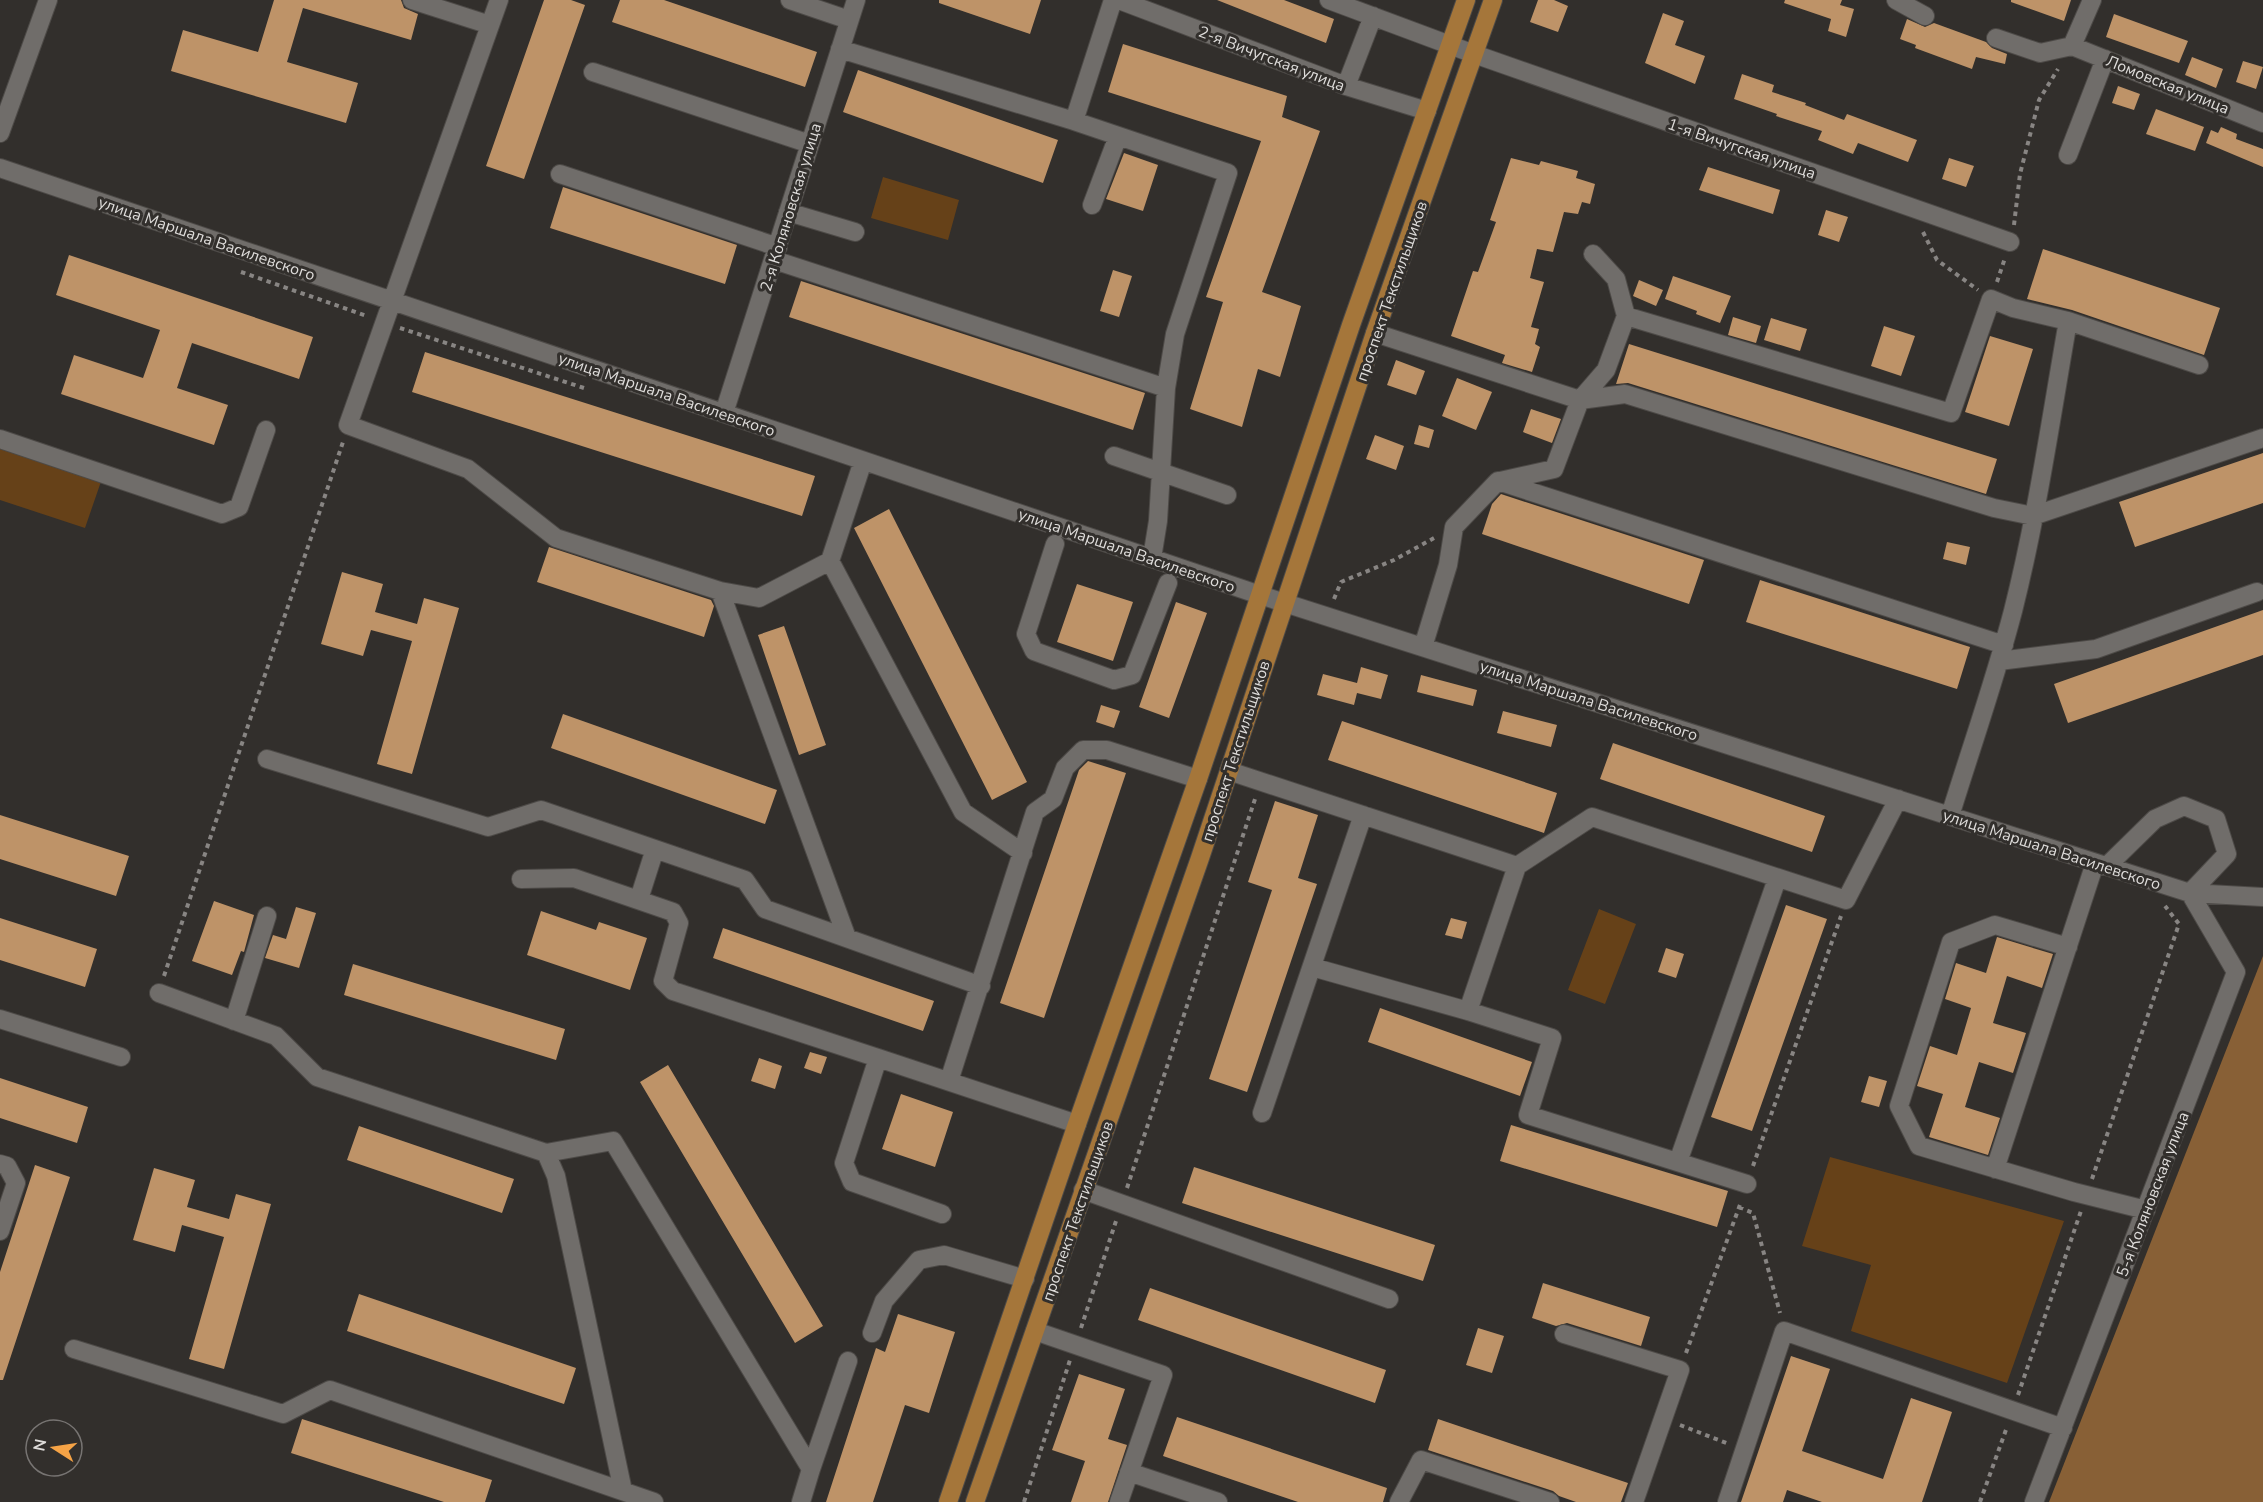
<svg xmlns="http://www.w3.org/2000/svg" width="2263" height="1502" font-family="'Nunito Sans',sans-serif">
	<rect width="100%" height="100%" fill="#322f2c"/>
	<path fill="#664118" d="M883,177l76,23 -11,40 -77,-22z
		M0,433l106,34 -21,61 -85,-28z
		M1599,909l37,15 -31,80 -37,-14z
		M1830,1157l234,64 -57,162 -156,-52 20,-66 -69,-19z"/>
	<path fill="#886036" d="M2263,956v546h-214z"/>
	<path fill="#be9368" d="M274,0h127l3,8 14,6 -7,26 -108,-32 -16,54 71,21 -12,40 -175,-52 12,-41 75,22z
		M544,0h27l14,5 -61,174 -38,-13z
		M620,0h44l153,52 -12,35 -193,-65z
		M939,0h102l-11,34 -91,-31z
		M1217,0h67l50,19 -8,24z
		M1538,0h16l14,6 -10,26 -28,-10z
		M1785,0h57l-2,5 14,4 -8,28 -18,-6 3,-12 -47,-16z
		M2011,0h60l-7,21 -53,-19z
		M1663,13l21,8 -9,24 30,11 -10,28 -50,-21z
		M2114,14l74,27 -9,22 -73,-26z
		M1907,19l18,8 9,-4 52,19 6,6 15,6 -2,10 -29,-7 -4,12 -57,-21 1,-3 -16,-6z
		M1123,44l164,52 -5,21 38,14 -58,161 39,14 -21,71 -22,-8 -16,58 -52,-18 33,-107 -17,-5 55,-156 -153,-49z
		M2192,57l31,12 -7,19 -31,-13z
		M2243,61l20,6 -7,22 -20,-7z
		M858,70l200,70 -15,43 -200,-71z
		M1742,74l32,11 -2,7 34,11 -1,2 39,15 3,-6 70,26 -9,22 -50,-19 -5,11 -35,-14 4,-9 -46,-15 1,-2 -43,-15z
		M2118,86l22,8 -6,16 -22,-7z
		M2156,109l48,18 -9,24 -49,-17z
		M2221,127l16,7 -1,5 27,10v18l-57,-24 5,-13 7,3z
		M1124,153l34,12 -15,46 -37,-12z
		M1511,158l28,7 2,-4 37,10 -2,7 19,6 -5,20 -8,-2 -4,12 -14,-2 -11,40 -16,-3 -7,29 14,4 -13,45 8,2 -4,15 5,3 -8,25 -30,-9 3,-8 -54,-19 22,-65 5,1 18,-50 -6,-2z
		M1949,158l25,8 -8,21 -24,-8z
		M1708,167l72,23 -7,24 -74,-24z
		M563,187l174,58 -12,39 -175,-56z
		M1826,210l22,7 -9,25 -21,-7z
		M2043,249l177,59 -16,47 -132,-45 -45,-11z
		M69,255l244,82 -14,42 -107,-36 -15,45 51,17 -14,40 -153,-51 13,-39 69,23 17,-48 -104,-35z
		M1113,270l19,6 -13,41 -19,-6z
		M1673,276l58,20 -11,27 -24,-9 1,-3 -32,-12z
		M1639,280l24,10 -7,16 -23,-10z
		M801,281l344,112 -12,37 -344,-113z
		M1733,317l28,9 -5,17 -28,-8z
		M1771,318l36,11 -7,22 -36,-11z
		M1884,326l31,10 -14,40 -30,-10z
		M1990,336l43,13 -24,77 -44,-14z
		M1629,344l368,115 -11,35 -358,-111 -12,1z
		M425,352l390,124 -13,40 -390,-124z
		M1396,360l29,11 -9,24 -29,-10z
		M1457,378l35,14 -16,38 -34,-14z
		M1531,409l30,10 -9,24 -29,-11z
		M1419,425l15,5 -5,18 -15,-4z
		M1375,435l29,11 -8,24 -30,-11z
		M2263,453v50l-128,44 -16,-45z
		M1501,494l203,66 -15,44 -207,-70 10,-30z
		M889,509l138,273 -35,18 -138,-272z
		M1947,542l23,5 -4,18 -23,-6z
		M549,547l162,53 3,6 -10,31 -167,-55z
		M342,572l41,12 -8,28 42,12 7,-26 35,10 -47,166 -35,-10 35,-123 -41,-11 -8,26 -42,-12z
		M1760,580l210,67 -13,42 -211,-67z
		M1077,584l56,18 -20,59 -56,-19z
		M1176,602l31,11 -38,105 -30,-11z
		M2263,610v45l-195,68 -14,-39z
		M784,626l42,119 -27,10 -41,-120z
		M1361,667l27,8 -7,24 -24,-6 -3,12 -37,-10 6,-21 34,9z
		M1421,675l56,15 -4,16 -56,-14z
		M1101,705l19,6 -6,17 -18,-6z
		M1503,711l54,14 -6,22 -54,-14z
		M563,714l214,76 -12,34 -214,-76z
		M1342,721l215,72 -13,40 -216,-73z
		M1613,743l212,73 -13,36 -212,-73z
		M1088,761l38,12 -82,245 -44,-15 79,-233z
		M1275,801l43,14 -20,63 19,6 -70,208 -38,-13 63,-189 -24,-8z
		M0,815l129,41 -13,40 -116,-37z
		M214,901l40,14 -10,37 -3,-1 -9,24 -40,-14z
		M1786,905l41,14 -75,212 -41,-14z
		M296,907l20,6 -17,55 -34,-10 8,-23 13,4z
		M541,911l55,19 3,-8 48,16 -17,52 -103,-35z
		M0,918l97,31 -12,38 -85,-27z
		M1451,918l16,4 -5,17 -17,-4z
		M723,928l211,73 -11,30 -210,-73z
		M1997,937l56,17 -11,34 -35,-12 -14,47 33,10 -13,40 -34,-11 -14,45 35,11 -12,37 -59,-18 14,-43 -26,-8 13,-40 27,9 14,-47 -26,-9 11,-36 30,10z
		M1666,948l18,6 -8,24 -18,-6z
		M353,964l212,65 -9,31 -212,-65z
		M1380,1008l152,54 -12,34 -152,-54z
		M810,1052l17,5 -6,17 -17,-6z
		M759,1058l23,8 -7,23 -24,-8z
		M668,1065l155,261 -28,17 -155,-261z
		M1869,1076l18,5 -8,26 -18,-5z
		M0,1078l88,29 -11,36 -77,-25z
		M901,1094l52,18 -18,55 -53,-18z
		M1511,1125l217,66 -11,36 -217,-66z
		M359,1126l155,53 -12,34 -155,-53z
		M35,1165l35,12 -67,203h-3v-108z
		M1194,1167l241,78 -12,36 -241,-78z
		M154,1168l41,12 -8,27 42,12 7,-25 35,10 -47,165 -35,-10 35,-122 -42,-12 -7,27 -42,-12z
		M1543,1283l107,34 -9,29 -74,-23 -11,3 -24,-8z
		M1150,1288l236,82 -11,33 -237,-83z
		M359,1294l217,74 -12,36 -217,-73z
		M898,1314l57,18 -26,81 -24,-8 -32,97h-47l50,-154 9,4z
		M1478,1328l26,8 -12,37 -26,-8z
		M1791,1356l39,13 -28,82 81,28 28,-81 41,14 -30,90h-100l-35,-12 -4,12h-42z
		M1079,1374l46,15 -17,50 19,6 -19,57h-37l14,-41 -33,-11z
		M1177,1417l210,71 -4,14h-85l-135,-46z
		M302,1419l190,61 -7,22h-41l-153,-49z
		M1438,1419l190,64 -7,19h-45l-17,-6 -6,-5 -125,-41z"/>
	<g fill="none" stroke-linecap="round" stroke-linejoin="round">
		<defs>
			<path id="minor" d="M412,0l78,25
				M499,0l-151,425 120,44 88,69 164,53 39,7 71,-37
				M790,0l59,20
				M1119,0l227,86 81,25
				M1329,0l145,54 536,188
				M1896,0l29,16
				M1996,38l44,15 32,-7
				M2072,46l191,77
				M2072,46l20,-46
				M840,49l234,72 154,52 -53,161 -9,54 -8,133 -6,37
				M593,72l217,72
				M1346,86l27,-70
				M1074,121l39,-121
				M0,133l48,-133
				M2068,155l37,-96
				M0,168l1260,427 930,298 73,4
				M560,174l218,73
				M1092,205l26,-69
				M788,212l67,20
				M774,260l392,128
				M1626,316l325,97 40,-114 22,9 55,13
				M1375,333l205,67 45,-6 369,114 39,8 230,-78
				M724,413l132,-413
				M0,439l222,75 17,-7 27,-77
				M1114,456l113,39
				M863,461l-33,100 133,251 60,41
				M1500,481l54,-12 26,-69 26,-30 20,-54 -10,-37 -23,-25
				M1055,544l-29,90 8,17 80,29 18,-5 36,-92
				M720,591l127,347
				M1423,647l25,-82 6,-38 44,-46 506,164
				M1999,661l97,-12 161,-57
				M267,759l221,68 53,-17 204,70 20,29 216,77
				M1229,771l288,95 75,-49 254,83 52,-101
				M1950,816c21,-68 45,-136 63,-205 24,-95 38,-193 55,-290l131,44
				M2107,866l48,-47 29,-13 32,13 11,35 -37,39
				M521,879l53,-1 99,34 6,11 -16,58 10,10 205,67
				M639,899l16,-50
				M2068,947l-73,-22 -44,17 -52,164 20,40 155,46 72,18
				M1312,967l156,44 49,-145
				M159,993l117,43 41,41 229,76 10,23 67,315
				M1468,1011l84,27 -24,77 219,69
				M0,1019l121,38
				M234,1021l33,-105
				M949,1081l86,-269 18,-13 12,-31 18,-18h24l91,29
				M1262,1113l101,-298
				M546,1153l67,-12 198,328 -10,33
				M1678,1162l99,-283
				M0,1164l7,2 9,17 -16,48
				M1995,1169l100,-306
				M1083,1190l306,109
				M942,1214l-90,-32 -8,-19 34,-105 199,66
				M1035,1331l128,44 -44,127
				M872,1333l12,-32 35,-41 25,-5 81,24
				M1564,1334l116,36 -46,132
				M74,1349l209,65 47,-24 324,112
				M811,1469l37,-108
				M1129,1472l89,30
				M1399,1502l22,-42 129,42
				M1727,1502l57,-171 279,97
				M2034,1502l202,-530 -46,-79"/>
			<path id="major" d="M948,1502l129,-378 121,-345 153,-454 115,-325
				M975,1502l225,-644 175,-525 118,-333"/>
		</defs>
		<use href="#minor" stroke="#4d4a47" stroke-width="20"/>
		<use href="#major" stroke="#4d4a47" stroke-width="20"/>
		<path stroke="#888583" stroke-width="4" stroke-dasharray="4.5 4.5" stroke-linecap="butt" d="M2014,225l6,-51 19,-74 19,-31
			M1923,232l14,28 41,30
			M241,272l126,44
			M1997,282l8,-24
			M400,328l187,61
			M1334,599l7,-17 53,-22 40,-22
			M164,976l179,-534
			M1753,1166l88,-250
			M2092,1179l87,-255 -14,-18
			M1127,1188l128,-389
			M1739,1207l14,6 27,100
			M1081,1328l35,-107
			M1686,1353l55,-151
			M2018,1395l63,-184
			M1680,1425l49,19
			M1024,1502l46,-142
			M1980,1502l27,-75"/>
		<use href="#minor" stroke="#706d6a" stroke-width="18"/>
		<use href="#major" stroke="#a5763a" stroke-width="18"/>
	</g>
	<g text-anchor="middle" stroke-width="6" stroke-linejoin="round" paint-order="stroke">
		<g font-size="16" fill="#dedcda" stroke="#322f2c">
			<text transform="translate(1272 58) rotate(21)" y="6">2-я Вичугская улица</text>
			<text transform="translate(2168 84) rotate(22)" y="6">Ломовская улица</text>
			<text transform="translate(1742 148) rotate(19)" y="6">1-я Вичугская улица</text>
			<text transform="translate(790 207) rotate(-73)" y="6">2-я Коляновская улица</text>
			<text transform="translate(207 238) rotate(19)" y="6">улица Маршала Василевского</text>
			<text transform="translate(1391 291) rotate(-71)" y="6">проспект Текстильщиков</text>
			<text transform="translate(667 394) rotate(19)" y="6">улица Маршала Василевского</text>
			<text transform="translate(1127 550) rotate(19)" y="6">улица Маршала Василевского</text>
			<text transform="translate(1589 700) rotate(18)" y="6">улица Маршала Василевского</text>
			<text transform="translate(1235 751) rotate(-72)" y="6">проспект Текстильщиков</text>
			<text transform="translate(2052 849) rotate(18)" y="6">улица Маршала Василевского</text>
			<text transform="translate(2152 1194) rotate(-69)" y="6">5-я Коляновская улица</text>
			<text transform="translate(1077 1211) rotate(-71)" y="6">проспект Текстильщиков</text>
		</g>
	</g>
	<g transform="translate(54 1448) rotate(282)"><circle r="28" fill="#322f2c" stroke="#777472" stroke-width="1.5"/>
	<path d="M0-4.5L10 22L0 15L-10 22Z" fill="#f5a346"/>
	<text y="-9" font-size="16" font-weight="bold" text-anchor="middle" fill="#dedcda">N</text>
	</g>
</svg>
